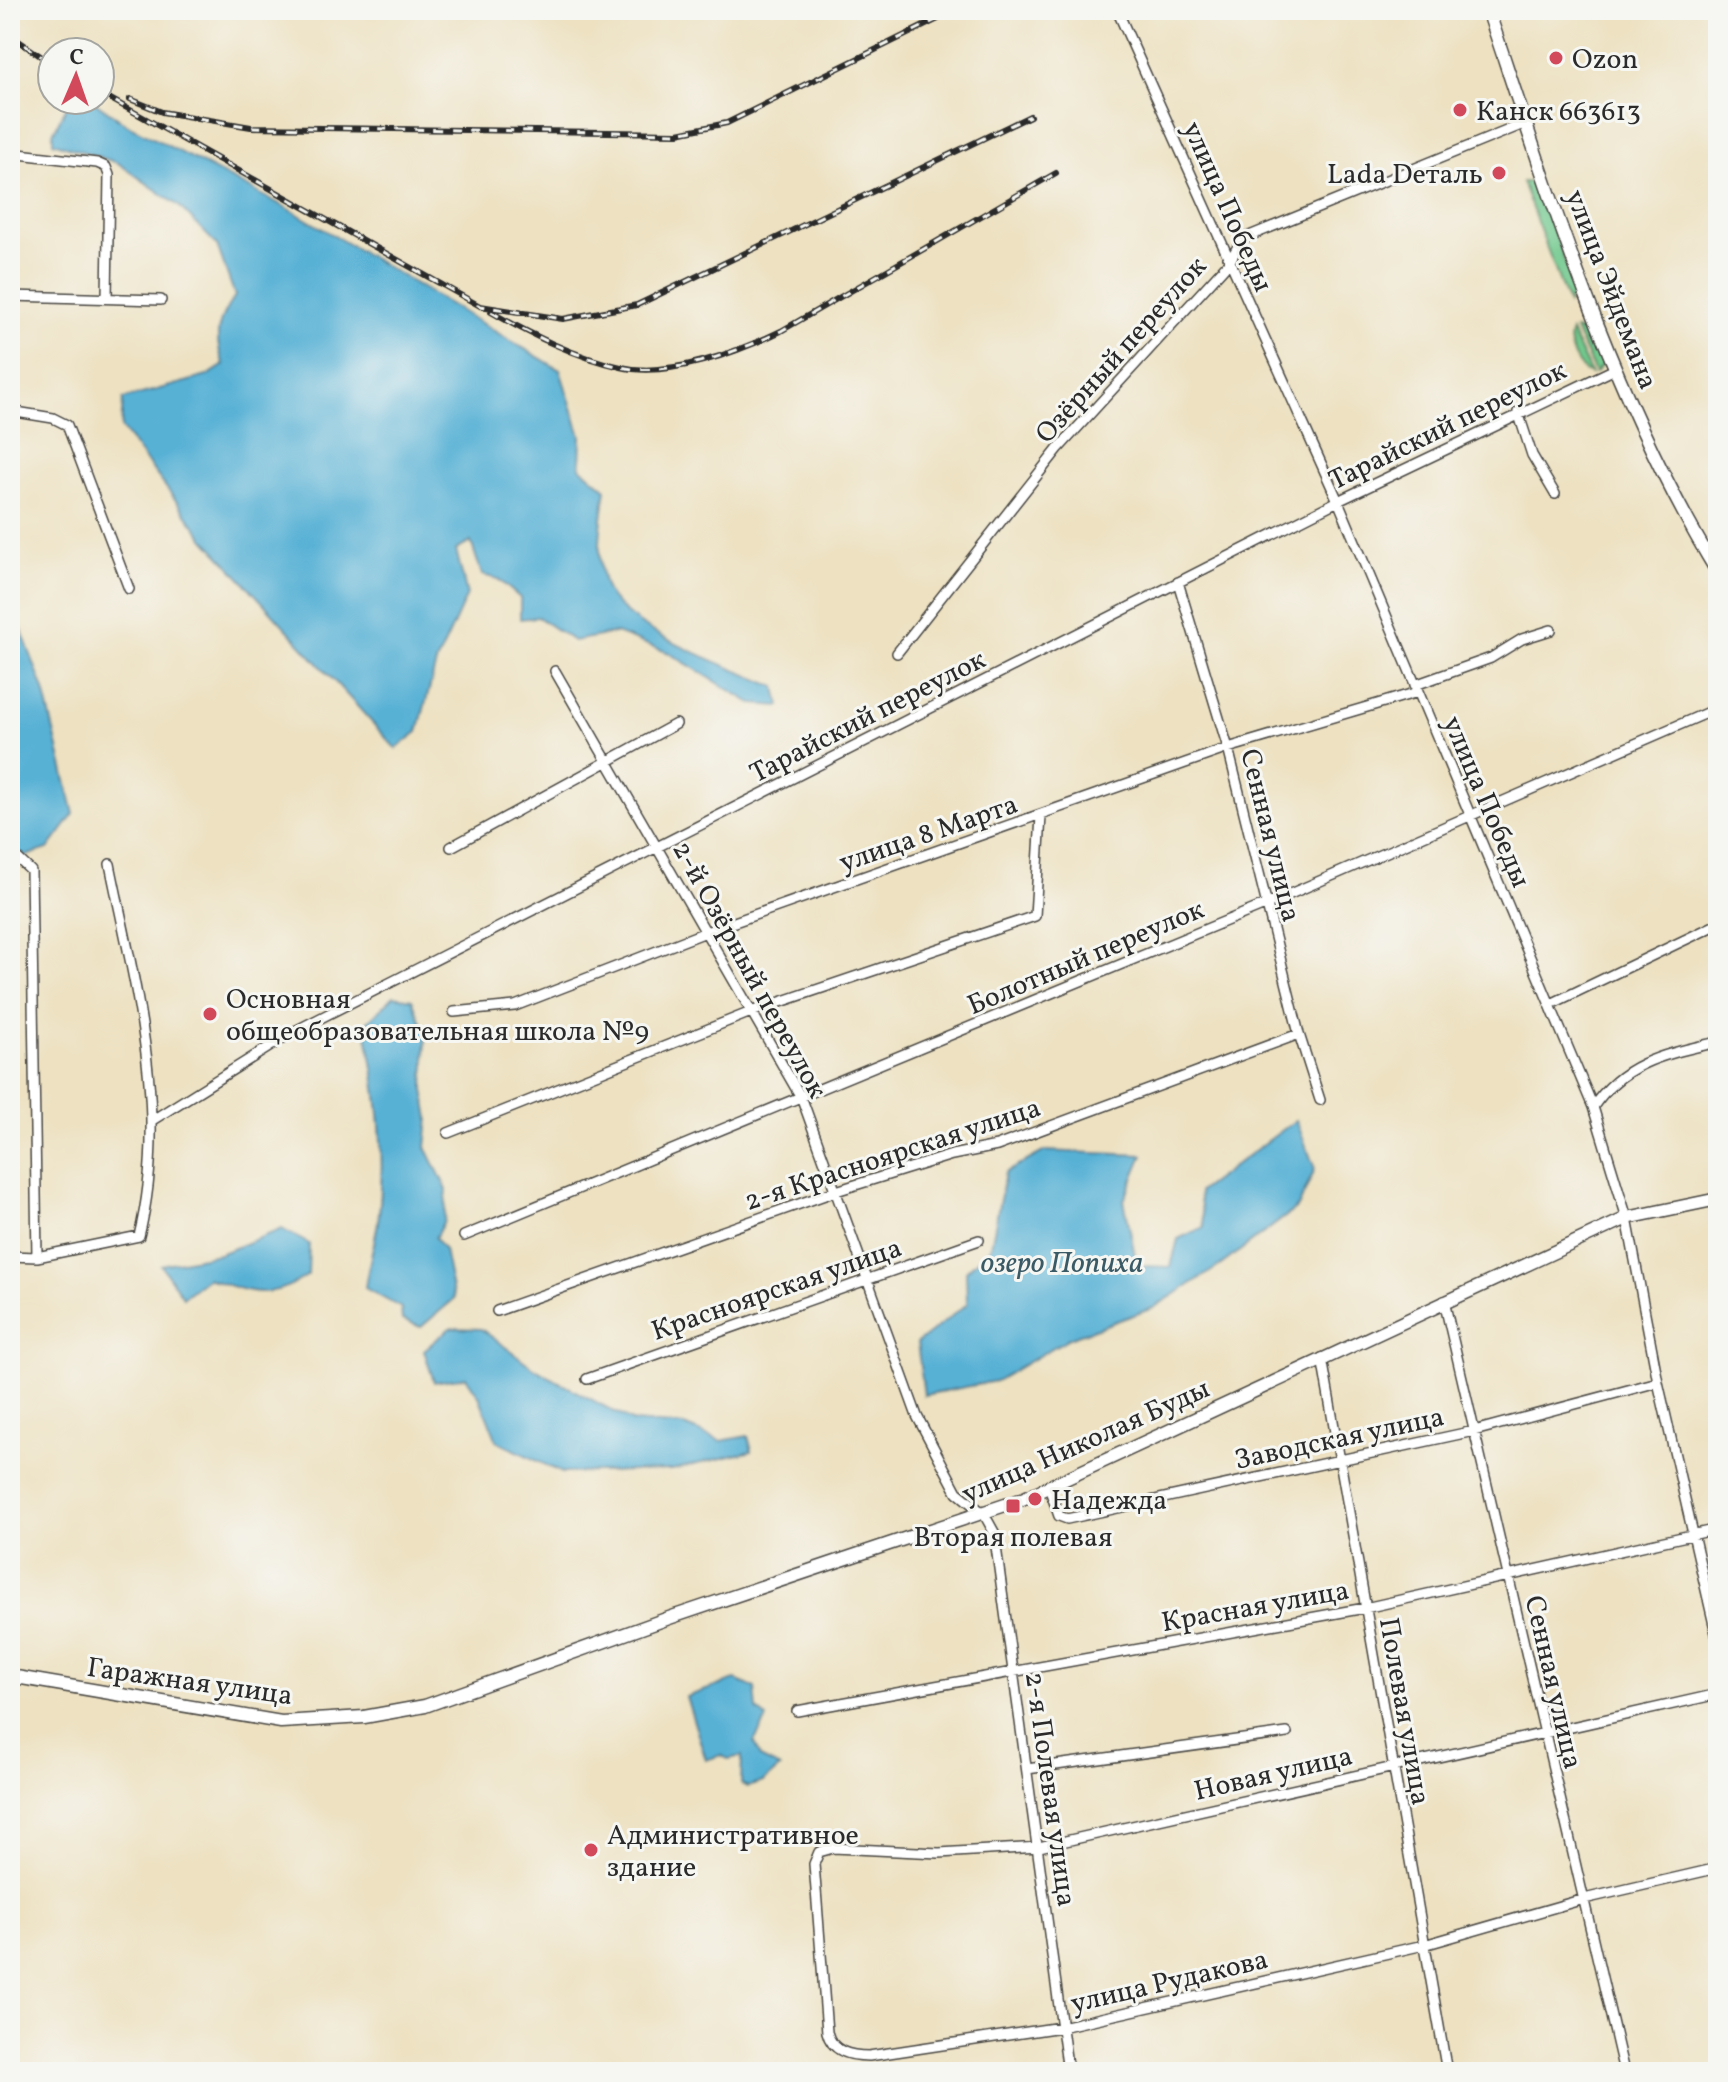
<svg xmlns="http://www.w3.org/2000/svg" width="1728" height="2082" font-family="Vollkorn,serif">
	<rect width="100%" height="100%" fill="#f6f6f2"/>
	<filter id="ink" filterUnits="userSpaceOnUse"><feTurbulence type="fractalNoise" baseFrequency=".0125" numOctaves="2"/><feDisplacementMap in="SourceGraphic" scale="16" xChannelSelector="R" yChannelSelector="G"/><feConvolveMatrix kernelMatrix="1 2 1 2 8 2 1 2 1" color-interpolation-filters="sRGB"/></filter>
	<filter id="wash" filterUnits="userSpaceOnUse"><feTurbulence type="fractalNoise" baseFrequency=".006" numOctaves="4" result="noise"/><feDisplacementMap in="SourceGraphic" scale="32" xChannelSelector="R" yChannelSelector="G"/><feGaussianBlur stdDeviation="1.8" result="paint"/><feColorMatrix in="noise" values="0 0 0 0 0 0 0 0 0 0 0 0 0 0 0 0 0 1.4 0 .05"/><feComposite in="paint" operator="in"/></filter>
	<g filter="url(#wash)">
		<rect width="100%" height="100%" fill="#ede1c1"/>
		<path fill="#72c98e" stroke="#4e7a5c" stroke-width="2" d="M1522,182h8l12,15 33,93 -7,14z
			M1575,330l10,1 9,8 9,25 -8,9z
			M1571,332l20,42c-13,-3 -26,-30 -20,-42z"/>
		<path fill="#57b1d5" stroke="#416e80" stroke-width="2" d="M70,100h22l34,24 165,86 269,160 21,66 -1,31 26,22c-4,31 -11,66 -1,97 14,43 130,83 171,101l4,19 -27,-2 -86,-52 -51,-19 -43,8 -35,-24 -18,2v-21l-22,-19 -16,-4 -11,-33 -15,8 11,45 -31,68 -18,69 -22,17 -191,-210 -84,-111 2,-29 84,-23 17,-11c-11,-28 -7,-45 11,-69l-18,-51 -38,-39 -61,-43 -65,-21v-9z
			M10,599l34,91 30,124 -26,35 -25,8 -13,-14z
			M394,996l18,3 14,36 -2,55 5,28 -3,29 21,43 -3,31 -9,17 9,12 10,49 -33,28 -19,-7 -1,-12 -36,-20c3,-23 10,-44 13,-67 9,-66 0,-132 -13,-197z
			M1296,1120l19,49 -17,38 -77,58 -68,43 -84,30 -73,43 -72,14 -7,-52 50,-39 -1,-33 25,-24 14,-74 40,-22 98,4 -19,45 13,66 34,1 7,-28 26,-12 -5,-35z
			M282,1229l27,15 -1,31c-38,27 -60,17 -101,3l-24,19 -22,-32 58,-11z
			M450,1328l31,1 54,40 98,53 51,4 37,15 27,-5 4,15 -80,19 -110,3 -65,-32 -18,-45 -13,-19 -32,5 -10,-32z
			M735,1680l20,8 2,22 10,9 -13,23 6,16 20,10 -17,14 -15,5 -7,-3 1,-28 -14,3 -7,-4 -15,5 -20,-63z"/>
	</g>
	<g filter="url(#ink)">
		<g fill="none" stroke-linecap="round" stroke-linejoin="round">
			<defs>
				<path id="street" d="M1117,10l221,491 255,606 34,111 31,164 60,260
					M10,153l87,10 9,4 3,8 -2,123
					M10,296l151,4
					M10,411l43,7 14,7 62,164
					M1518,412l14,43 23,39
					M1178,582l50,166 71,286 21,66
					M897,653l161,-204 172,-188 12,-22 284,-116
					M555,671l247,428 115,317 40,76 27,22 10,18 74,540
					M1415,685l76,-27 31,-19 29,-9
					M451,847l225,-123
					M10,851l21,20 6,386
					M1551,1004l167,-80
					M454,1012l61,-6 191,-74 522,-184 190,-56
					M1593,1107c31,-46 74,-53 125,-65
					M151,1121l142,-89 1045,-531 277,-132
					M448,1133l303,-121 284,-96 6,-100
					M464,1236l803,-332 451,-196
					M10,1256l27,1 102,-21c31,-125 -4,-249 -29,-372
					M1444,1301l180,771
					M497,1311l339,-120 116,-36 45,-9 302,-112
					M1322,1358l125,714
					M587,1379l392,-139
					M1049,1487l10,29 8,3 407,-88 184,-49
					M1718,1694l-679,153 -100,6 -106,-5 -14,4 -5,12 13,168c5,20 23,24 42,24l192,-29 363,-82 160,-46 134,-31
					M797,1711l568,-103 353,-79
					M1027,1769l260,-36"/>
				<path id="secondary" d="M1488,10c64,192 124,389 230,563
					M10,1676l271,46 83,-5 61,-11 244,-88 351,-118 607,-282 91,-19"/>
			</defs>
			<use href="#street" stroke="#484642" stroke-width="12"/>
			<use href="#secondary" stroke="#484642" stroke-width="15"/>
			<use href="#street" stroke="#fff" stroke-width="9"/>
			<use href="#secondary" stroke="#fff" stroke-width="12"/>
			<defs>
				<path id="rail" d="M10,35l42,29
					M100,93l380,213 83,13 74,-14 393,-189
					M130,99l32,13 89,15 427,6 49,-10 211,-104
					M491,312c41,23 84,45 130,55 48,11 117,-15 160,-36l275,-158"/>
			</defs>
			<use href="#rail" stroke="#2b2b2b" stroke-width="6"/>
			<use href="#rail" stroke="#f6f6f2" stroke-width="3" stroke-dasharray="9" stroke-linecap="butt"/>
		</g>
	</g>
	<g fill="#d1495b" stroke="#f6f6f2" stroke-width="3">
		<circle cx="1556" cy="58" r="8"/>
		<circle cx="1460" cy="110" r="8"/>
		<circle cx="1499" cy="173" r="8"/>
		<circle cx="210" cy="1014" r="8"/>
		<circle cx="1035" cy="1499" r="8"/>
		<rect x="1005" y="1498" width="16" height="16" rx="4"/>
		<circle cx="591" cy="1850" r="8"/>
	</g>
	<g text-anchor="middle" stroke-width="6" stroke-linejoin="round" paint-order="stroke">
		<g font-size="28" fill="#2b2b2b" stroke="#f6f6f2" text-anchor="start">
			<text x="1572" y="68">Ozon</text>
			<text x="1476" y="120">Канск 663613</text>
			<text x="1483" y="183" text-anchor="end">Lada Dеталь</text>
			<text x="226" y="1008">Основная<tspan x="226" dy="32">общеобразовательная школа №9</tspan></text>
			<text x="1051" y="1509">Надежда</text>
			<text x="1013" y="1546" text-anchor="middle">Вторая полевая</text>
			<text x="607" y="1844">Административное<tspan x="607" dy="32">здание</tspan></text>
		</g>
		<g font-size="28" fill="#2b2b2b" stroke="#f6f6f2">
			<text transform="translate(1229 206) rotate(66)" y="10">улица Победы</text>
			<text transform="translate(1613 289) rotate(69)" y="10">улица Эйдемана</text>
			<text transform="translate(1120 349) rotate(-48)" y="10">Озёрный переулок</text>
			<text transform="translate(1447 424) rotate(-26)" y="10">Тарайский переулок</text>
			<text transform="translate(867 715) rotate(-27)" y="10">Тарайский переулок</text>
			<text transform="translate(1488 801) rotate(67)" y="10">улица Победы</text>
			<text transform="translate(928 832) rotate(-19)" y="10">улица 8 Марта</text>
			<text transform="translate(1272 835) rotate(76)" y="10">Сенная улица</text>
			<text transform="translate(1085 956) rotate(-23)" y="10">Болотный переулок</text>
			<text transform="translate(751 969) rotate(61)" y="10">2-й Озёрный переулок</text>
			<text transform="translate(892 1153) rotate(-18)" y="10">2-я Красноярская улица</text>
			<text transform="translate(776 1288) rotate(-19)" y="10">Красноярская улица</text>
			<text transform="translate(1339 1437) rotate(-12)" y="10">Заводская улица</text>
			<text transform="translate(1085 1440) rotate(-24)" y="10">улица Николая Буды</text>
			<text transform="translate(1255 1605) rotate(-10)" y="10">Красная улица</text>
			<text transform="translate(190 1680) rotate(8)" y="10">Гаражная улица</text>
			<text transform="translate(1555 1682) rotate(77)" y="10">Сенная улица</text>
			<text transform="translate(1406 1711) rotate(80)" y="10">Полевая улица</text>
			<text transform="translate(1273 1772) rotate(-13)" y="10">Новая улица</text>
			<text transform="translate(1052 1789) rotate(82)" y="10">2-я Полевая улица</text>
			<text transform="translate(1169 1980) rotate(-13)" y="10">улица Рудакова</text>
		</g>
		<g font-size="30" font-style="italic" fill="#3a5a66" stroke="#f6f6f2">
			<text x="1062" y="1272">озеро Попиха</text>
		</g>
	</g>
	<rect width="1728" height="2082" fill="none" stroke="#f6f6f2" stroke-width="40"/>
	<g transform="translate(76 76) rotate(2)"><circle r="38" fill="#f6f6f2" stroke="#a5a5a2" stroke-width="2"/>
	<path d="M0-6L14 30L0 20L-14 30Z" fill="#d1495b"/>
	<text y="-12" font-size="22" font-weight="bold" text-anchor="middle" fill="#2b2b2b">С</text>
	</g>
</svg>
